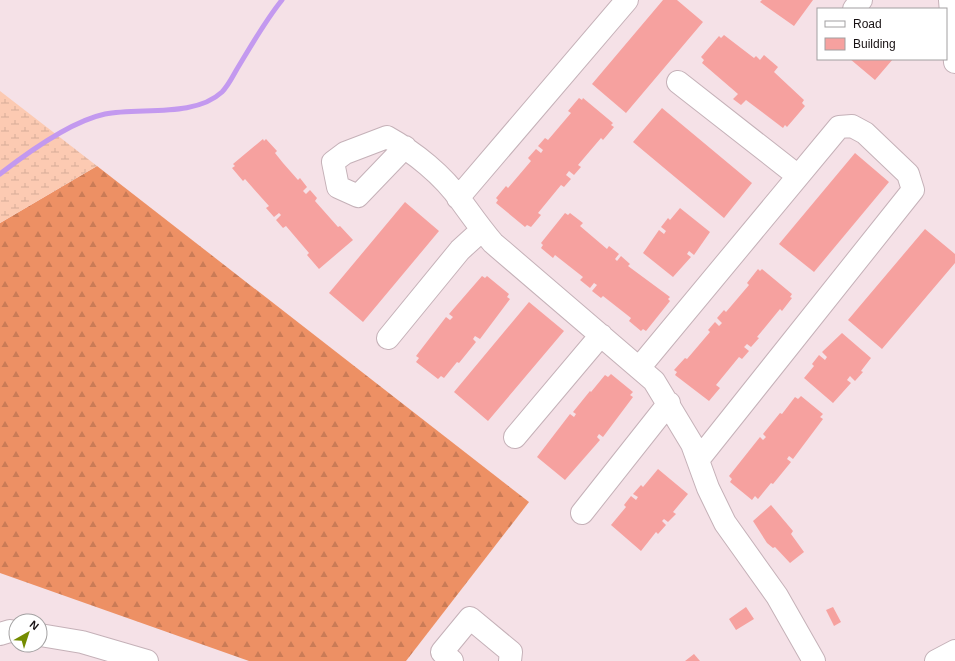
<svg xmlns="http://www.w3.org/2000/svg" width="955" height="661" font-family="Helvetica,sans-serif">
	<defs>
		<pattern id="forest-firs" width="22" height="20" patternUnits="userSpaceOnUse"><rect width="22" height="20" fill="#ed9064"/><path d="M5 1l3.5 6h-7zM16 11l3.5 6h-7z" fill="#ca7b56"/></pattern>
		<pattern id="wetland-marsh" width="20" height="14" patternUnits="userSpaceOnUse"><rect width="20" height="14" fill="#fccab2"/><path d="M1 5h8M5 5V1M11 12h8M15 12V8" fill="none" stroke="#d7ac98"/></pattern>
	</defs>
	<rect width="100%" height="100%" fill="#f5e1e7"/>
	<path fill="url(#forest-firs)" d="M97,166l432,336 -123,159h-157l-249,-88v-350z"/>
	<path fill="url(#wetland-marsh)" d="M0,91l97,75 -97,57z"/>
	<g fill="none" stroke-linecap="round" stroke-linejoin="round">
		<path stroke="#c399ef" stroke-width="5" d="M0,174c27,-21 72,-53 105,-60 35,-7 89,4 117,-22 6,-6 11,-16 15,-23 14,-23 28,-48 45,-69"/>
	</g>
	<path fill="#f6a19f" d="M663,0h14l26,22 -77,91 -34,-29z
		M762,0h51l-19,26 -34,-24z
		M724,35l30,23 2,-2 4,4 4,-5 14,12 -4,5 30,28 -2,3 3,3 -18,21 -2,-2 -2,3 -37,-28 -5,5 -8,-6 5,-5 -36,-31 2,-3 -3,-3 18,-21 2,2z
		M850,59h43l-18,21z
		M579,98l3,2 1,-2 30,25 -2,2 3,2 -11,13 -2,-2 -23,27 3,2 -7,8 -5,-4 -3,4 5,4 -7,8 -3,-2 -23,28 3,2 -10,12 -4,-2 -2,2 -29,-24 2,-3 -2,-2 10,-12 2,2 23,-27 -3,-3 8,-9 5,4 2,-3 -5,-4 7,-8 3,2 23,-27 -3,-2z
		M662,108l90,75 -28,35 -91,-76z
		M263,139l1,2 2,-2 11,12 -2,2 8,10 15,17 2,-2 7,9 -4,4 3,3 4,-4 7,8 -2,3 23,26 2,-1 13,14 -34,29 -12,-14 2,-2 -23,-27 -3,2 -7,-8 5,-5 -2,-2 -5,4 -8,-9 3,-2 -24,-27 -2,2 -11,-13 3,-2 -2,-2z
		M855,153l34,29 -75,90 -35,-28z
		M405,202l34,29 -76,91 -34,-29z
		M680,208l30,24 -16,23 -5,-4 -2,3 4,3 -18,20 -30,-24 16,-23 5,4 2,-3 -5,-4 7,-9 2,2z
		M565,213l3,2 2,-2 13,10 -3,3 27,23 2,-3 10,8 -4,5 2,2 4,-5 9,8 -2,2 42,31 -2,2 2,2 -24,30 -3,-2 -2,2 -12,-10 2,-3 -28,-22 -2,2 -9,-7 5,-6 -3,-2 -4,5 -10,-8 3,-3 -28,-22 -2,3 -12,-10 2,-3 -2,-2z
		M925,229l30,25v9l-73,86 -34,-29z
		M758,269l2,2 2,-2 30,25 -2,3 2,1 -10,13 -2,-2 -23,28 2,1 -8,9 -4,-3 -3,3 5,4 -7,8 -3,-2 -23,28 4,3 -11,13 -34,-26 2,-3 -3,-2 11,-12 2,1 23,-27 -2,-2 7,-8 4,4 3,-3 -5,-5 7,-8 2,2 23,-27 -2,-2z
		M482,276l3,2 2,-2 22,18 -2,3 3,2 -30,40 -5,-3 -2,3 3,3 -17,21 -2,-1 -13,16 -3,-2 -3,3 -22,-17 3,-4 -3,-2 30,-39 4,3 3,-3 -4,-3z
		M529,302l35,29 -76,90 -34,-29z
		M842,333l29,25 -10,13 2,1 -8,9 -5,-5 -3,4 4,3 -18,20 -29,-25 10,-12 -2,-2 7,-9 6,5 2,-3 -5,-5z
		M611,374l22,18 -3,3 3,2 -30,40 -4,-3 -2,3 3,3 -35,40 -28,-23 33,-43 4,3 2,-3 -3,-2 17,-21 1,1 14,-17 3,2z
		M801,396l22,18 -3,3 3,2 -30,40 -4,-3 -2,3 4,3 -18,22 -2,-1 -13,16 -3,-3 -3,4 -22,-18 2,-3 -3,-3 31,-39 3,3 3,-3 -3,-3 17,-21 2,1 13,-17 3,2z
		M658,469l30,25 -15,18 3,2 -8,8 -4,-3 -2,2 4,4 -8,9 -2,-2 -15,19 -30,-26 15,-18 -2,-2 7,-9 5,4 2,-3 -5,-3 8,-9 2,2z
		M771,505l22,26 -2,3 13,18 -14,11 -15,-16 -2,1 -6,-5 -14,-22z
		M746,607l8,12 -18,11 -7,-11z
		M833,607l8,15 -7,4 -8,-16z
		M694,654l6,7h-15z"/>
	<g fill="none" stroke-linecap="round" stroke-linejoin="round">
		<defs>
			<path id="minor" d="M950,0l5,62
				M854,9l7,-9
				M678,82l120,94
				M405,147l-47,49 -20,-9 -5,-25 12,-9 42,-16c27,15 56,38 74,64 11,15 20,28 32,42l161,138 38,63 16,44 17,35 52,73 37,65
				M458,198l169,-198
				M388,338l72,-88 22,-20
				M639,368l200,-241 13,-1 13,7 43,41 5,16 -215,270
				M515,437l86,-102
				M582,513l87,-110
				M0,634l10,-3 6,1
				M40,635l42,7 65,19
				M452,661l-10,-9 28,-34 41,34 -1,9
				M936,661l19,-10"/>
		</defs>
		<use href="#minor" stroke="#c5b1b8" stroke-width="24"/>
		<use href="#minor" stroke="#fff" stroke-width="22"/>
	</g>
	<rect x="817" y="8" width="130" height="52" fill="#ffffff" stroke="#a2a0a1"/>
	<rect x="825" y="21" width="20" height="6" fill="#ffffff" stroke="#a2a0a1"/>
	<text x="853" y="28" font-size="12" fill="#171113">Road</text>
	<rect x="825" y="38" width="20" height="12" fill="#f6a19f" stroke="#a2a0a1"/>
	<text x="853" y="48" font-size="12" fill="#171113">Building</text>
	<g transform="translate(28 633) rotate(39)"><circle r="19" fill="#ffffff" stroke="#a2a0a1"/>
	<path d="M0-3L7 15L0 10L-7 15Z" fill="#748c00"/>
	<text y="-6" font-size="11" font-weight="bold" text-anchor="middle" fill="#171113">N</text>
	</g>
</svg>
